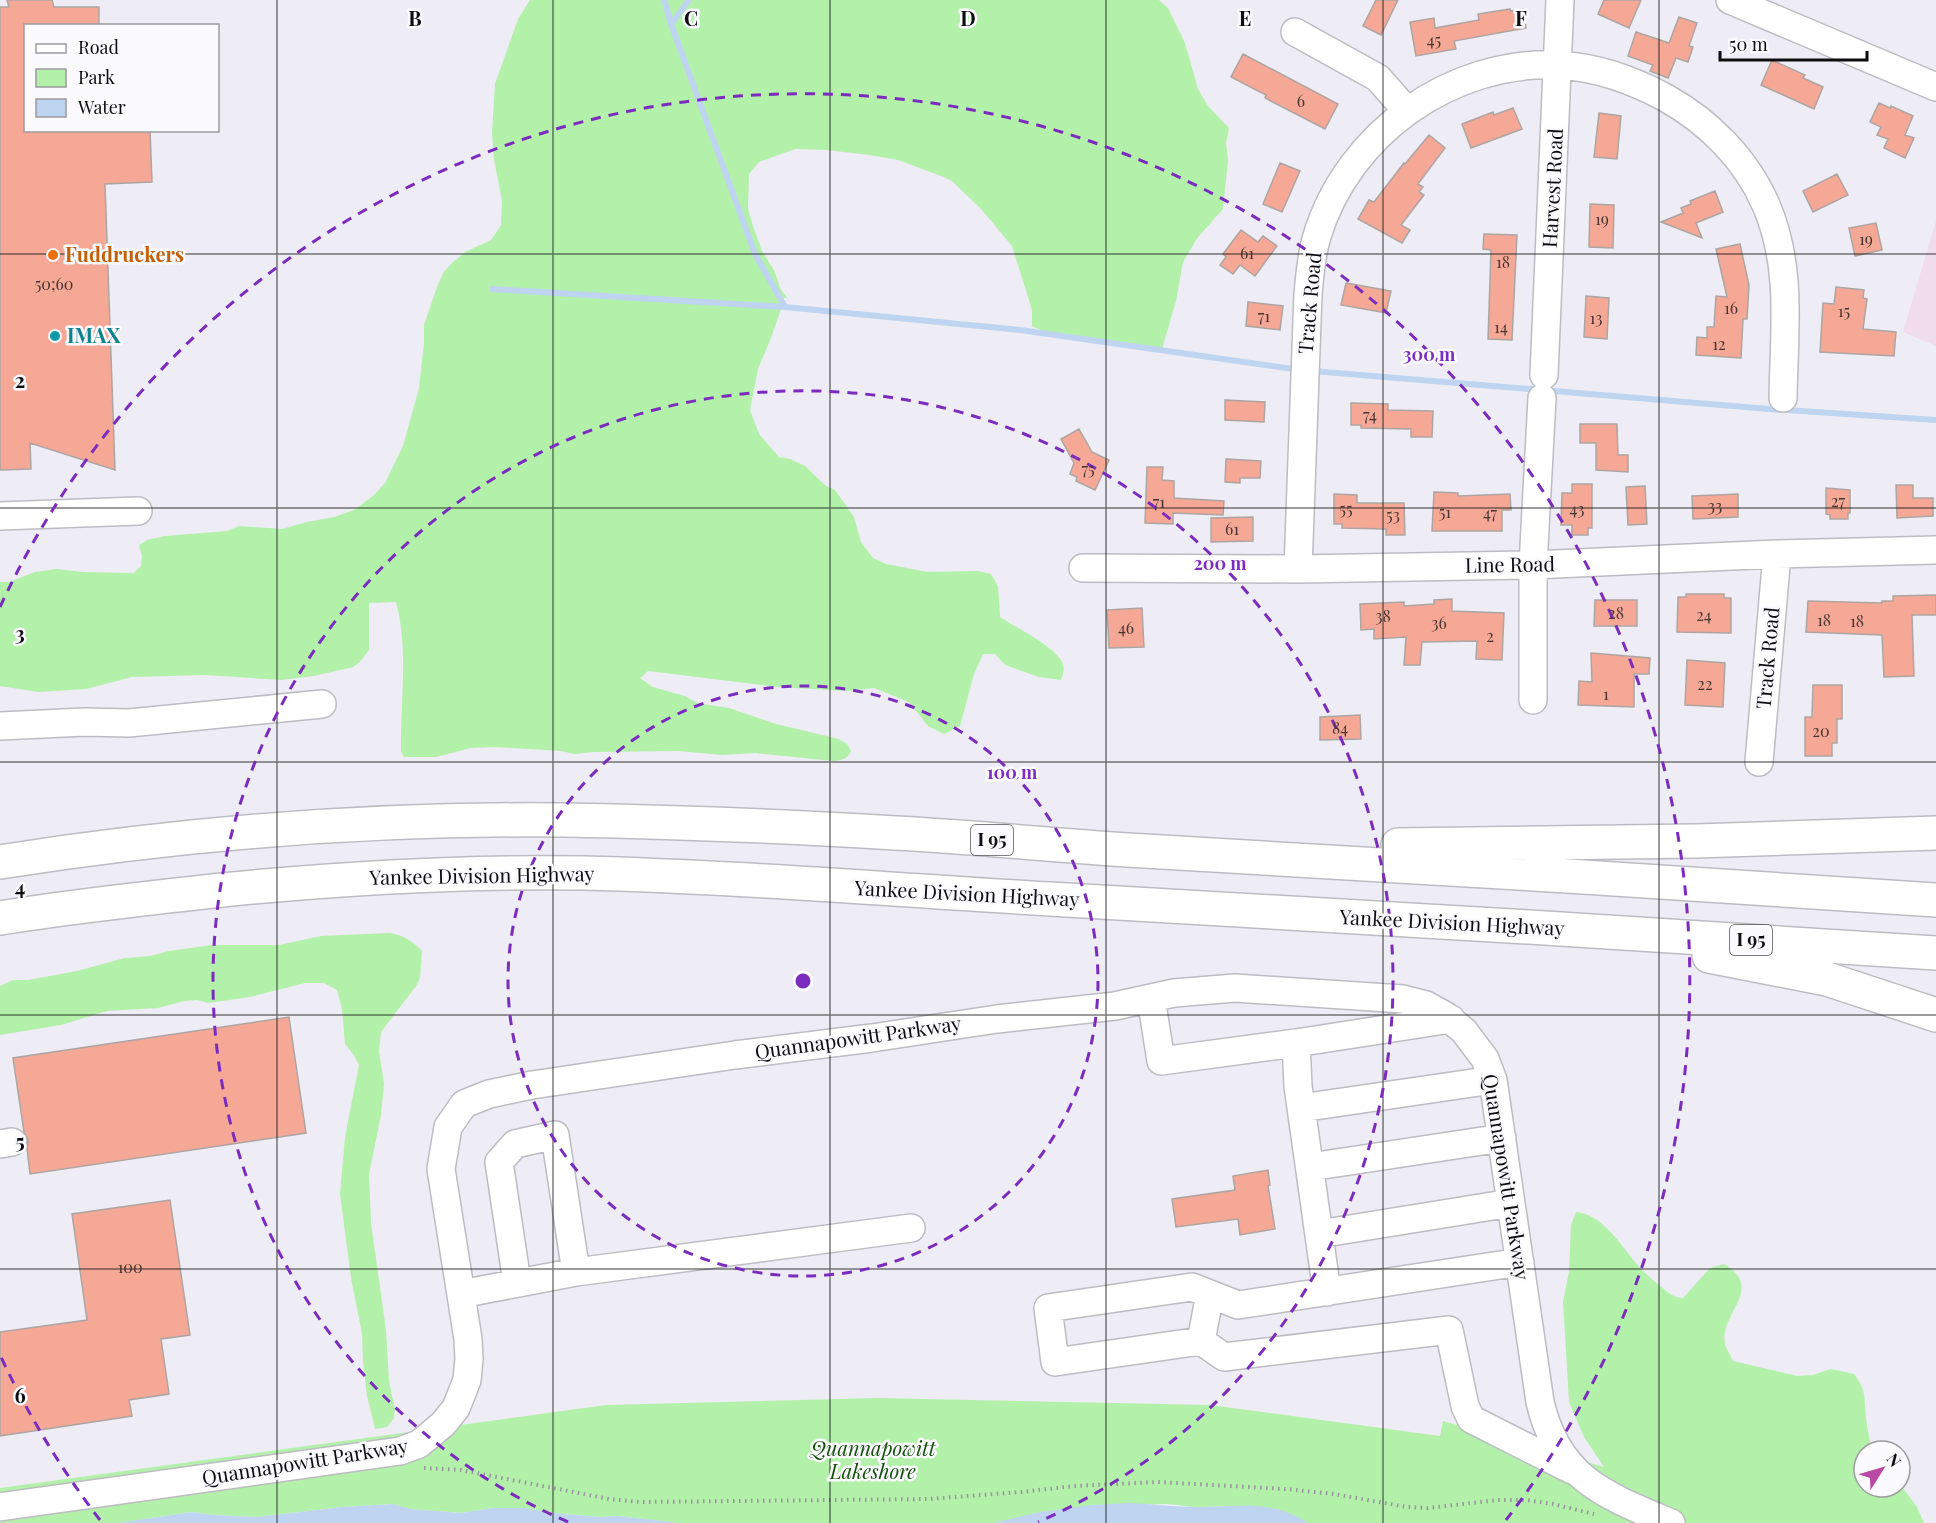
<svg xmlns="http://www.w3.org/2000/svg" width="1936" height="1523" font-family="'Playfair Display',serif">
	<rect width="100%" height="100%" fill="#eeecf4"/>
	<path fill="#f1dceb" d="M1936,221v125l-33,-14z"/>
	<path fill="#b3f0aa" d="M530,0h629l9,8 17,35 13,46 10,17 21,22 -3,15 2,17 -5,49 -25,28 -15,25 -7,39 -14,48c-13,0 -24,-2 -37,-4 -32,-3 -64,-4 -93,-19v-16l-20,-64 -30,-36 -30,-29 -8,-4 -46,-17 -28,-5 -44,-5 -31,-1 -36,13 -10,12 -1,35 5,17 9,25 13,21 5,16 7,10h-7l1,11 -10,29 -13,31 -8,41 9,24 20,23 11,2 15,7 21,20 9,4 19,27 7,25 12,16 13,6 41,8 51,-1 13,3 7,12 2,31c16,11 52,27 62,45 3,6 1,13 -1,18l-22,-3 -34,-12 -10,-11h-12l-9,20 -14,52 -16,8 -16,-8 -19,-24 -35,-14 -28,3 -68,-4 -130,-16 -8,7 13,9 32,9 12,7 32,5 47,16 63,15 8,5 4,7c-4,9 -9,9 -18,10l-78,-8 -33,2 -43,-4 -85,1 -19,2 -14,-3 -67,-4 -23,1 -35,9h-32l-3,-6c-1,-49 8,-101 -5,-149l-27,1v47l-9,12 -7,5 -39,9 -33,4 -76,-5 -73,2 -46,12 -48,3 -38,-6v-104h9l26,-10 22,-3 25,3 52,1 7,-7 1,-10 -3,-11 8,-5 18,-4 62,-5 12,-5 43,3 25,-7 27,-5 20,-7 20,-15 11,-12 18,-37 16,-58 5,-45v-18l13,-38 6,-14 9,-10 13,-11 26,-12 10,-15 1,-25 -8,-40 -2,-27 3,-49 23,-65z
		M389,933c15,2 23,8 33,18l-2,27 -4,8 -35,46 -2,19 5,33 -3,31 -12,59 2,49 15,107 3,51 6,28 -1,9 -7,9 -12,2 -8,-33 -4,-35 -1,-28 -11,-55 -11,-84 5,-57 14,-72 -6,-11 -8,-10 -3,-35 -5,-19 -13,-7h-19l-55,14 -42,6 -11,-3 -13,1 -26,7 -51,3 -46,14 -61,10v-49l13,-6h15l49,-9 48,-13 25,-2 19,-5 43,-6h67l42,-9z
		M1576,1212c27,3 43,31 59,50 7,9 16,16 24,23 7,6 14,13 24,13l27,-30 14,-4c42,25 -5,49 1,80 1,5 6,12 8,17l64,15 16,-1 18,-6 23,5c13,17 10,24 12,44 1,11 4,22 6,33h-8v36h36v-3l17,23 7,16h-616c-35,-23 -71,-16 -111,-16 -10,0 -21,-3 -32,-3 -38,1 -85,2 -123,8 -17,3 -32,10 -49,11h-315l-60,-7 -18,1 -37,-3 -40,-6h-30l-32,5 -52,-4 -16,-5 -51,3 -84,10 -46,-2 -20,-3 -74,11h-118v-35l606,-83 272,-7 332,7 230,31 3,-15 161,46 -20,-30 -15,-35 -6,-100 6,-30 2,-47z"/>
	<path fill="#bed4f1" d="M1130,1503c22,1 44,4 65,4 42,1 75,-9 113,16h-315l47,-11 52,-7z
		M393,1504l17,5 51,4 32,-5h30l40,6 37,3 18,-1 60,7h-560l74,-11 20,3 46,2 84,-10z"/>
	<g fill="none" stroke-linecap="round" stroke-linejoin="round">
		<path stroke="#bed4f1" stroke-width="6" d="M664,0l7,24 84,230 30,53
			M671,24l18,-24
			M492,289l293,18 235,23 280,40
			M1313,371l456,38 167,11"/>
	</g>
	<path fill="#f4a895" stroke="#ada5a3" stroke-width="1.5" d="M7,0h45l2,7h45v19h-73v104h124l2,52 -47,2 10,286 -85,-27 1,26 -31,1v-463h9z
		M1376,0h22l-17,35 -18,-9z
		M1604,0h37l-12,28 -31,-14z
		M1510,9v2l13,-2 3,19 -72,13 2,8 -40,7 -6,-34 24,-4 1,10 44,-8 -1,-6z
		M1679,17l18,6 -8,23 4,1 -5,15 -12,-4 -8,20 -18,-7 3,-6 -25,-9 8,-24 33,11z
		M1243,54l95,50 -13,25 -60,-31 1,-3 -35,-18z
		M1772,60l33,15 -2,3 20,9 -9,22 -53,-24z
		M1879,103l11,5 1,-2 22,10 -8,19 9,3 -9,20 -21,-10 4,-9 -11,-4 4,-8 -11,-5z
		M1513,108l9,21 -51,19 -9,-24 31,-12 1,3z
		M1599,113l22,3 -4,43 -23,-2z
		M1429,135l16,13 -27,36 5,3 -4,5 5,3 -23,30 9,5 -8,13 -44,-24 11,-19 5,2 30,-39 1,1z
		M1280,163l20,8 -18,41 -19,-8z
		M1837,174l11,21 -35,17 -10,-21z
		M1715,191l8,21 -27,11 6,15 -41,-16 22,-9 -2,-5 10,-4 -1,-3z
		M1590,204l24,1 -1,43 -24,-1z
		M1876,223l6,27 -27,6 -6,-28z
		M1241,230l17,12 5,-6 14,10 -22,30 -15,-11 -7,9 -13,-9 6,-8 -3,-3z
		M1484,234l33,1 -5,105 -24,-1 3,-89 -8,-1z
		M1740,244l9,41 -2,34h-4l-2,39 -45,-3 1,-18 10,1v-11h7l2,-31 11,1 -11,-48z
		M1346,283l45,8 -5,22 -45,-8z
		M1836,287l28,3 -1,8 4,1 -4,30 33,3 -2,24 -74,-4 3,-49 11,1z
		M1586,296l23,2 -2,41 -23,-2z
		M1248,302l35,4 -3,24 -34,-4z
		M1225,400l40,2 -1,20 -39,-2z
		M1351,403l37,1v6l45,1 -1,26h-21v-8l-50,-1v-3h-10z
		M1580,424h37l1,31h10v17l-32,-2v-27h-16z
		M1079,429l13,23 17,8 -14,30 -19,-9 1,-4 -7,-3 4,-11 -13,-24z
		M1226,459l35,2 -1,17h-20v5l-15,-1z
		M1147,467h16l-1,13 12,1v17l50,3 -1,14 -50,-2v11l-28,-1z
		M1572,484h20v44h-4v7h-16v-10h-11l1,-32h10z
		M1896,485h17v13h20v18l-36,2z
		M1645,486l2,38 -19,1 -2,-38z
		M1826,488l24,2v23h-2v6h-18v-4l-4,-1z
		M1434,492l24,1v3l52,-2 1,16h-9v21h-70z
		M1334,494l23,1v8h47l1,32h-19v-6l-44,-1v-4h-8z
		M1738,494v23l-45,2 -1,-23z
		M1253,517v24l-42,1v-24z
		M1686,594h38v4h7v35l-54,-1 1,-35h8z
		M1936,595v20h-24l2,61 -30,1 -2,-42 -76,-3 2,-31 74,2v-2h11v-5z
		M1452,599v12l52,2 -2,47 -26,-1 1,-18 -55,1 -2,23h-16l2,-28 -32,2v-10l-13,1 -1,-26 44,-2v4l30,-2v-4z
		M1595,600h42v26h-43z
		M1142,608l2,39 -35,1 -2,-38z
		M1591,653l59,5 -1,16h-15v33l-56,-2 1,-24 13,1z
		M1687,660l38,3 -2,44 -38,-2z
		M1813,685h29v34h-5v24h-5v13h-27v-39h7z
		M1360,715l1,24 -41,1v-23z
		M289,1017l17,116 -276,41 -3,-26 1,-8 -4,-8 -11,-74z
		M1268,1170l2,15 -2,1 7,43 -35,6 -2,-16 -62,8 -4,-28 63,-9 -2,-14z
		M170,1200l20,135 -29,4 8,55 -40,6 3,16 -132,20v-104l87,-12 -15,-106z"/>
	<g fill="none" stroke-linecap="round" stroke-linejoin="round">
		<defs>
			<path id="minor" d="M1730,0l206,87
				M1295,32l83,46 29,33
				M1544,375l16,-375
				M0,516l138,-5
				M1083,568l215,1 235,-4 244,-11 159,-4
				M1298,569l10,-275c2,-19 3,-39 9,-58 31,-102 134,-176 241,-171 38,2 75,15 108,33 43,24 80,61 100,107 27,62 18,127 17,193
				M1533,700v-135l9,-167
				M0,726l85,-4 44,1 193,-19
				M1759,762l18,-208
				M1151,998l10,63 135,-18
				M1301,1108l192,-28
				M0,1144l12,-2
				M1310,1167l192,-29
				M1319,1234l192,-31
				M1520,1262l-282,43 -46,-18 -144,21 7,54 146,-21 23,16 225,-27 16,76 6,13 101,51
				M517,1282l-18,-120 16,-18 40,-9 21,137 335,-44
				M1327,1292l-29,-206 -2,-43 155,-24
				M461,1294l115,-22
				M1201,1341l9,-47
				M0,1507l400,-56 19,-7 24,-20 13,-16 11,-28 2,-21 -1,-20 -27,-170 7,-42 16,-23 25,-10 43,-9 203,-30 137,-17 125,-19 118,-13 59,-13 61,-5 168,11 23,6 20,11 18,15 21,28 8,21 47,322c18,77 65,93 131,121"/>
			<path id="highway" d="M1398,845l298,-4 240,-8
				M0,862c184,-29 377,-44 563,-42 111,2 221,6 332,13 78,4 155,12 233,17 269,16 539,31 808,50
				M0,918c74,-12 148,-20 222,-28 120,-12 240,-19 361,-17 156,4 311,17 467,26 295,17 591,34 886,54
				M1709,956l118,23 109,36"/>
		</defs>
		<use href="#minor" stroke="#bdbcc3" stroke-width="30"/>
		<use href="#highway" stroke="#bdbcc3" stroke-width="36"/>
		<path stroke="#96959b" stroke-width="4" stroke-dasharray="1.5 4.5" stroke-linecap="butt" d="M424,1468l37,2 148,29 31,3 288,-3 93,-7 53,-6 84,-4 128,7 48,5 73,13 21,1 70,-8h28l27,4 41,10"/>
		<use href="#minor" stroke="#fff" stroke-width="27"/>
		<use href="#highway" stroke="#fff" stroke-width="33"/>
	</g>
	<path fill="none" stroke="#0d0d0f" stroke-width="1.5" stroke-opacity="0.55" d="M277,0v1523M553,0v1523M830,0v1523M1106,0v1523M1383,0v1523M1659,0v1523M0,254h1936M0,508h1936M0,762h1936M0,1015h1936M0,1269h1936"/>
	<g fill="none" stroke="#7b2cbf" stroke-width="3" stroke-dasharray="10 8">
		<circle cx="803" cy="981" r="295"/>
		<path d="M568 1522A590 590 0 1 1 1038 1522"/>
		<path d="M100 1520A886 886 0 0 1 0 1355M0 607A886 886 0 1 1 1506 1520"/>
	</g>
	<circle fill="#e8710a" stroke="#fbfafe" stroke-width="2" cx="53" cy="255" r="6"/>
	<circle fill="#0f9aa8" stroke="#fbfafe" stroke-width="2" cx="55" cy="336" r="6"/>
	<g text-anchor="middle" stroke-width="5" stroke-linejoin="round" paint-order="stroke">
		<g font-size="16" fill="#473430">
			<text x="1434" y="46">45</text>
			<text x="1301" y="107">6</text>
			<text x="1602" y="225">19</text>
			<text x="1866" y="245">19</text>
			<text x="1247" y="259">61</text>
			<text x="1503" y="268">18</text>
			<text x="54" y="290">50;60</text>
			<text x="1731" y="314">16</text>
			<text x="1844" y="317">15</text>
			<text x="1264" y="322">71</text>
			<text x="1596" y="324">13</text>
			<text x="1501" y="333">14</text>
			<text x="1719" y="350">12</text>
			<text x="1370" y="421">74</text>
			<text x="1088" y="475">75</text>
			<text x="1838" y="507">27</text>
			<text x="1159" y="508">71</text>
			<text x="1715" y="512">33</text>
			<text x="1346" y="515">55</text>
			<text x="1577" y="515">43</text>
			<text x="1445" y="518">51</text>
			<text x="1490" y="519">47</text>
			<text x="1393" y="521">53</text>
			<text x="1232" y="535">61</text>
			<text x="1616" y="619">28</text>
			<text x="1704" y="621">24</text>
			<text x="1383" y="622">38</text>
			<text x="1824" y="626">18</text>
			<text x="1857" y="627">18</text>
			<text x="1439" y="629">36</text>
			<text x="1126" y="634">46</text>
			<text x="1490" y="642">2</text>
			<text x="1705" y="690">22</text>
			<text x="1606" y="700">1</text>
			<text x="1340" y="734">84</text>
			<text x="1821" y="737">20</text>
			<text x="130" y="1273">100</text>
		</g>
		<g fill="#fbfafe" stroke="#545457" stroke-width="1.5">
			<rect x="971" y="825" width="42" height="30" rx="4.5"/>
			<rect x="1730" y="925" width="42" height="30" rx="4.5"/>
		</g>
		<g font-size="18" font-weight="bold" fill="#0d0d0f">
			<text x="992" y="846">I 95</text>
			<text x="1751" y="946">I 95</text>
		</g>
		<g font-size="20" fill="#0d0d0f" stroke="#fbfafe">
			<text transform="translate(1553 188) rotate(-87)" y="7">Harvest Road</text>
			<text transform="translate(1310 303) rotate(-85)" y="7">Track Road</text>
			<text transform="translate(1510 565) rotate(-1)" y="7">Line Road</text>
			<text transform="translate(1768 658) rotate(-85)" y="7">Track Road</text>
			<text transform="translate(482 876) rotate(-1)" y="7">Yankee Division Highway</text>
			<text transform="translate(967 894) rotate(3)" y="7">Yankee Division Highway</text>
			<text transform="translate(1452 923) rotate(3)" y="7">Yankee Division Highway</text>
			<text transform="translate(858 1038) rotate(-8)" y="7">Quannapowitt Parkway</text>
			<text transform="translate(1506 1177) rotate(81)" y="7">Quannapowitt Parkway</text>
			<text transform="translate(305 1462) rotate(-9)" y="7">Quannapowitt Parkway</text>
		</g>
		<g font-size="20" font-weight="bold" fill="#c56008" stroke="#fbfafe" text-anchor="start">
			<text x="65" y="262">Fuddruckers</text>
		</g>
		<g font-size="20" font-weight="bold" fill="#0d838f" stroke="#fbfafe" text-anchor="start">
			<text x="67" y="343">IMAX</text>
		</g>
		<g font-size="20" font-style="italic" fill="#115006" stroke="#fbfafe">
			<text x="873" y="1456">Quannapowitt<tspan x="873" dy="23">Lakeshore</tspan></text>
		</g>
	</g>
	<g font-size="20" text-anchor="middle" font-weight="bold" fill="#0d0d0f" stroke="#fbfafe" stroke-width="5" stroke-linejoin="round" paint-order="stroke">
		<text x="415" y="26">B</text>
		<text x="691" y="26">C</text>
		<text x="968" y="26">D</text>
		<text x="1245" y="26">E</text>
		<text x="1521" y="26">F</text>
		<text x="20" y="388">2</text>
		<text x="20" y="641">3</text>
		<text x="20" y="895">4</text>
		<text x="20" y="1149">5</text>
		<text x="20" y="1403">6</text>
	</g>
	<circle cx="803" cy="981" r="9" fill="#7b2cbf" stroke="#fbfafe" stroke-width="3"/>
	<g font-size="18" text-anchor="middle" font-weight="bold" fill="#7b2cbf" stroke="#fbfafe" stroke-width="5" stroke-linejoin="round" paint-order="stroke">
		<text x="1429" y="361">300 m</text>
		<text x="1220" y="570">200 m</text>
		<text x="1012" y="779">100 m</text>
	</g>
	<rect x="24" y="24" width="195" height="108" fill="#fbfafe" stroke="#9c9b9e" stroke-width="1.5"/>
	<rect x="36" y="44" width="30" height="9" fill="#ffffff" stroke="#9c9b9e" stroke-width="1.5"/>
	<text x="78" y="54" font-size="18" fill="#0d0d0f">Road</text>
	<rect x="36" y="69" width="30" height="18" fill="#b3f0aa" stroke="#9c9b9e" stroke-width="1.5"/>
	<text x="78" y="84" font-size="18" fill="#0d0d0f">Park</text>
	<rect x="36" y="99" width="30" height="18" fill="#bed4f1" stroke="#9c9b9e" stroke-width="1.5"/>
	<text x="78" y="114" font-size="18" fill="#0d0d0f">Water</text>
	<g transform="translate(1882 1469) rotate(53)"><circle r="28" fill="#fbfafe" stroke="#9c9b9e" stroke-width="1.5"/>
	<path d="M0-4.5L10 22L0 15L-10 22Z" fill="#ba49a5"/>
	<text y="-9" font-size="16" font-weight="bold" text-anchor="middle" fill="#0d0d0f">N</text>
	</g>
	<path d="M1720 51v9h147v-9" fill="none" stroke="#0d0d0f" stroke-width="3"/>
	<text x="1729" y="51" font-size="18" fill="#0d0d0f" stroke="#fbfafe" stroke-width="4.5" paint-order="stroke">50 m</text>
</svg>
